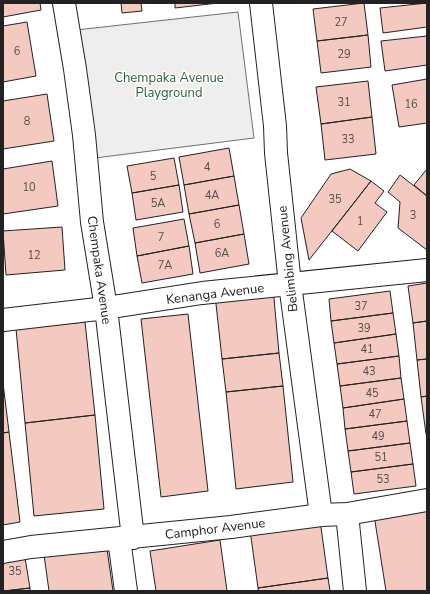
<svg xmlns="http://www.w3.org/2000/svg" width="430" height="594" font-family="'Nunito Sans',sans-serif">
	<rect width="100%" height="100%" fill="#fff"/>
	<path fill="#eee" stroke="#6f6f6f" d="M238,12l16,126 -159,20 -19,-128z"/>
	<path fill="#f3c9c0" stroke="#222" d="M3,3h37l1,7 -38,7z
		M121,3h20l1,8 -20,2z
		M175,3h43l-43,5z
		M364,3l4,32 -51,6 -4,-32z
		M427,3v24l-44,6 -3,-25z
		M27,22l9,54 -33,6v-56z
		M368,35l3,32 -50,6 -4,-32z
		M427,36v29l-42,6 -4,-30z
		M427,79v44l-28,4 -7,-42z
		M368,81l4,36 -51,7 -5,-37z
		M47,94l7,47 -51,8v-48z
		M372,117l4,37 -51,6 -4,-36z
		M229,148l5,28 -50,9 -5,-28z
		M174,158l5,27 -47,8 -5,-27z
		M52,161l6,45 -55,8v-45z
		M350,169l21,12 -62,79 -8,-42 30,-44z
		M427,169v27l-13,-11z
		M400,175l27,21v54l-29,-22 2,-26 -12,-10z
		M234,176l5,29 -50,9 -5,-29z
		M371,181l13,10 -9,12 12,9 -29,39 -26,-20z
		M179,185l4,27 -47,8 -4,-27z
		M239,205l5,29 -49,9 -6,-29z
		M184,219l5,27 -52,10 -4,-28z
		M62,227l3,43 -59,5 -3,-44z
		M244,234l5,30 -49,9 -5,-30z
		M189,246l4,28 -51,9 -5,-27z
		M427,283v38l-14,2 -5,-37z
		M273,288l6,65 -57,6 -7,-64z
		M390,291l3,22 -62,8 -2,-22z
		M393,313l3,21 -62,9 -3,-22z
		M188,314l20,177 -47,6 -20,-178z
		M427,321v38l-10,1 -4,-37z
		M85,322l10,93 -70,8 -9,-94z
		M396,334l3,22 -62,8 -3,-21z
		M279,353l4,33 -57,6 -4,-33z
		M399,356l2,22 -61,8 -3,-22z
		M427,359v37l-6,1 -4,-37z
		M401,378l3,21 -61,9 -3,-22z
		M3,383l6,49 -6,1z
		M283,386l10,96 -57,7 -10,-97z
		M427,396v38h-1l-5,-37z
		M404,399l3,22 -62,8 -2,-21z
		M95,415l9,94 -70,7 -9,-93z
		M407,421l3,22 -62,8 -3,-22z
		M9,432l11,90 -17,3v-92z
		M410,443l3,21 -62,8 -3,-21z
		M413,464l3,22 -62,8 -3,-22z
		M427,507v84h-41l-12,-76z
		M320,520l8,58 -70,10 -8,-58z
		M220,540l7,51h-71l-6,-40z
		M107,549l6,42h-64l-5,-36z
		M24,552l6,36 -27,3v-37z
		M328,578l2,13h-72v-3z
		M30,588v3h-25z"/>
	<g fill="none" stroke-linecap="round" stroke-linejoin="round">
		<defs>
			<path id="minor" d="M64,3l11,66 9,66 8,87 14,86 27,230
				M261,3l14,123 1,27 14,131 31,231
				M3,320l103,-12 96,-15 225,-23
				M347,514l8,77
				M119,539l7,52
				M3,552l28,-5 200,-20 90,-12 26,-1 80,-14"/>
		</defs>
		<use href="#minor" stroke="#222" stroke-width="24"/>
		<use href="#minor" stroke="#fff" stroke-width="22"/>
	</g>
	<g text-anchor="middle" stroke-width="3" stroke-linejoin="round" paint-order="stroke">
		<g font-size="11" fill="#564c4a">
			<text x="341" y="26">27</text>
			<text x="17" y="55">6</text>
			<text x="344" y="58">29</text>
			<text x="344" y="106">31</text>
			<text x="411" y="108">16</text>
			<text x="27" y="125">8</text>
			<text x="348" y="143">33</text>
			<text x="207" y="171">4</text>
			<text x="153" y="180">5</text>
			<text x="29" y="191">10</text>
			<text x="212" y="199">4A</text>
			<text x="335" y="203">35</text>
			<text x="158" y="207">5A</text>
			<text x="413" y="219">3</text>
			<text x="360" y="225">1</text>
			<text x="217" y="228">6</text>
			<text x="161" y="241">7</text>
			<text x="222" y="257">6A</text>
			<text x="34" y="259">12</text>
			<text x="165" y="269">7A</text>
			<text x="361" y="310">37</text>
			<text x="364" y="332">39</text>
			<text x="367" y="353">41</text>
			<text x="369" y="375">43</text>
			<text x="372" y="397">45</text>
			<text x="375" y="418">47</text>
			<text x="378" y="440">49</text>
			<text x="381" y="461">51</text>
			<text x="383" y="483">53</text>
			<text x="15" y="575">35</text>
		</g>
		<g font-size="13" fill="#2f5e38" stroke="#fff">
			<text x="169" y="82">Chempaka Avenue<tspan x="169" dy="15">Playground</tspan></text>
		</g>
		<g font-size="13" fill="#222" stroke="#fff">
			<text transform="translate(287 259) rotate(-96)" y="5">Belimbing Avenue</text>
			<text transform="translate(100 270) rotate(82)" y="5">Chempaka Avenue</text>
			<text transform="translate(215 293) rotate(-7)" y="5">Kenanga Avenue</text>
			<text transform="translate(215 528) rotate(-7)" y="5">Camphor Avenue</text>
		</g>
	</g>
	<rect width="430" height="594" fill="none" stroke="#222222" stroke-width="8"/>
</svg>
